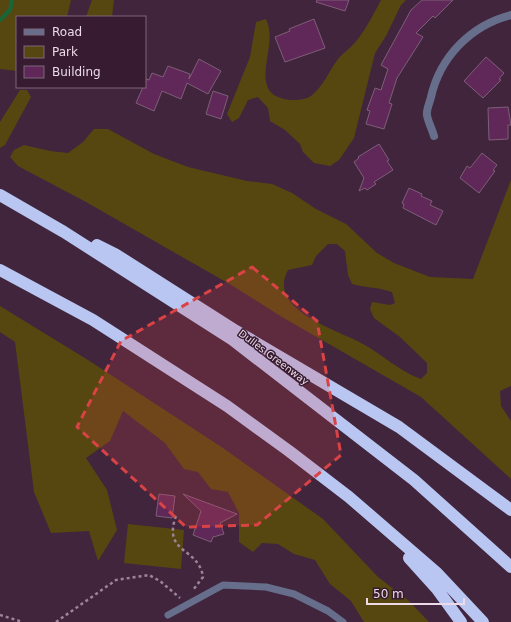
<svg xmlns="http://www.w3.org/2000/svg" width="511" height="622" font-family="'DejaVu Sans',sans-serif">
	<rect width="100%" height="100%" fill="#40253c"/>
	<path fill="#564710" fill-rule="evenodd" d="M0,0h71l-4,17h-50v54l-17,-2z
		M92,0h22l-2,17h-26z
		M381,0h25l-5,5 -15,31 -11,17 -21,85 -15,22 -9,6 -16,-3 -11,-11 -3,-8 -15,-14 -15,-9 -2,-13 -10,-11 -10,3 -9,18 -7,4 -5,-8 23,-57 6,-35 10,-3c11,23 -8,53 3,71 7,11 32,13 42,6 12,-9 18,-25 27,-37 6,-7 14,-12 20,-20 9,-12 16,-26 23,-39z
		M20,90h7l4,7 -26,48 -5,3v-26z
		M94,129h14l46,25 34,13 59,14 25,3 20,9 24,16 30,15 31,29 17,10 36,14 43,2 38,-99v206l-11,5 1,15 10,15v58l-90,-82 -139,-80 -49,-31 -147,-84 -68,-36 -8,-9 4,-7 10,-5 26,6 18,2 15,-11zM328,244h9l8,7 3,24 4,9c14,4 26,3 40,8l3,11 -5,2 -18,-3 -2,7 4,9 26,19 27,26v10l-6,6c-22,-8 -38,-24 -58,-35 -25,-14 -97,-34 -75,-74l24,-5 4,-9z
		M0,306l88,54 135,88 100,71 55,58 31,24 20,21h-65l-13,-21 -21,-17 -15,-24 -21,-6 -16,-10 -16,-1 -9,9 -14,-10v-29l-11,-21 -17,-3 -13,-17 -14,-3 -19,-26 -42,-32 -13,30 -24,17 21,32 10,40 -19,31 -9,-30 -38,2 -17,-41 -19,-150 -15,-10z
		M128,524l56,6 -3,39 -57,-6z"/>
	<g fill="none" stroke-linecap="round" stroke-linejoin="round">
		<path stroke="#166638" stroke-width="4" d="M0,20l10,-10 2,-10"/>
	</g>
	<path fill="#602858" stroke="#7e5e78" d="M317,0h32l-4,11 -29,-9z
		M422,0h31l-18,18 -2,-2 -17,17 7,4 -26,41 -8,25 3,1 -8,25 -18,-5 4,-13 -3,-1 8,-22 6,2 7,-21 -7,-4 30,-55z
		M314,19l11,29 -40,14 -10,-25 15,-6 -1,-2z
		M486,57l18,16 -5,6 2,1 -18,18 -19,-17z
		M199,59l22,12 -13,23 -21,-11 -6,16 -19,-8 -8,20 -18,-8 7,-16h2l1,-8 3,1 3,-7 11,4 5,-11 22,8 -1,5z
		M213,91l15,5 -7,23 -15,-5z
		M508,107l3,18h-3v14l-19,1 -1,-32z
		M379,144l10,16 -2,1 6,9 -19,12 2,2 -9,6 -2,-2 -6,3 5,-13 -10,-16 5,-4 -1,-1z
		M482,153l15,12 -4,5 2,1 -16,22 -19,-15 7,-12 3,2z
		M409,188l13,6 -1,2 11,5 -2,4 13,6 -7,14 -33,-17 1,-4 -2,-1z
		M159,494l16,2 -3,22 -16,-2z
		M183,494l54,20 -17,9 4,11 -11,3 -2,5 -18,-7 8,-24z"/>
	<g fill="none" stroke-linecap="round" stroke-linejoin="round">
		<path stroke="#9c8598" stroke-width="2.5" stroke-dasharray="3 3" stroke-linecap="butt" d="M176,516c-14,38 23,31 27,61l-10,13
			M0,615l23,7
			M56,622l60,-42 33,-5 11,6 20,17"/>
		<path stroke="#666e8c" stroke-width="7" d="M168,615l55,-30 43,2 28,7 34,17 15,11"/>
		<path stroke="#666e8c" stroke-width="8" d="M434,136c-2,-7 -6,-14 -7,-21 -1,-5 3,-13 4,-18 9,-40 40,-72 80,-82"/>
		<path stroke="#bac6f2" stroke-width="12" d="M0,195l64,37 169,108 181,140 97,87
			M97,245l18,9 121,77 163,96 112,83
			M0,270l93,50 134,86 62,45 60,46 88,76 46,49
			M409,558l28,31 24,33"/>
	</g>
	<path fill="#d94345" fill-opacity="0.2" stroke="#d94345" stroke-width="3" stroke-dasharray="8 5" stroke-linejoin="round" d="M252,267l65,54 24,134 -84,70 -71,2 -109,-100 44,-86z"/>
	<g text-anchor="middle" stroke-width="3" stroke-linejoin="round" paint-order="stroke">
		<g font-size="10" fill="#ecdae8" stroke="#361b31">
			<text transform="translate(274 357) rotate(37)" y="4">Dulles Greenway</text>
		</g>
	</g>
	<rect x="16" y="16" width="130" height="72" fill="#361b31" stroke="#7f677a"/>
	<rect x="24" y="29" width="20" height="6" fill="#666e8c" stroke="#7f677a"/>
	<text x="52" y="36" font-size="12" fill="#ecdae8">Road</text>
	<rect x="24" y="46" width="20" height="12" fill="#564710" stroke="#7f677a"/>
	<text x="52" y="56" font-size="12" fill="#ecdae8">Park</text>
	<rect x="24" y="66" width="20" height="12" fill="#602858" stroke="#7f677a"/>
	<text x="52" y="76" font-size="12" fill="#ecdae8">Building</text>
	<path d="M367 598v6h97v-6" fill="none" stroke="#ecdae8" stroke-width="2"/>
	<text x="373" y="598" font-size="12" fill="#ecdae8" stroke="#361b31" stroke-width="3" paint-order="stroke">50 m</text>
</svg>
